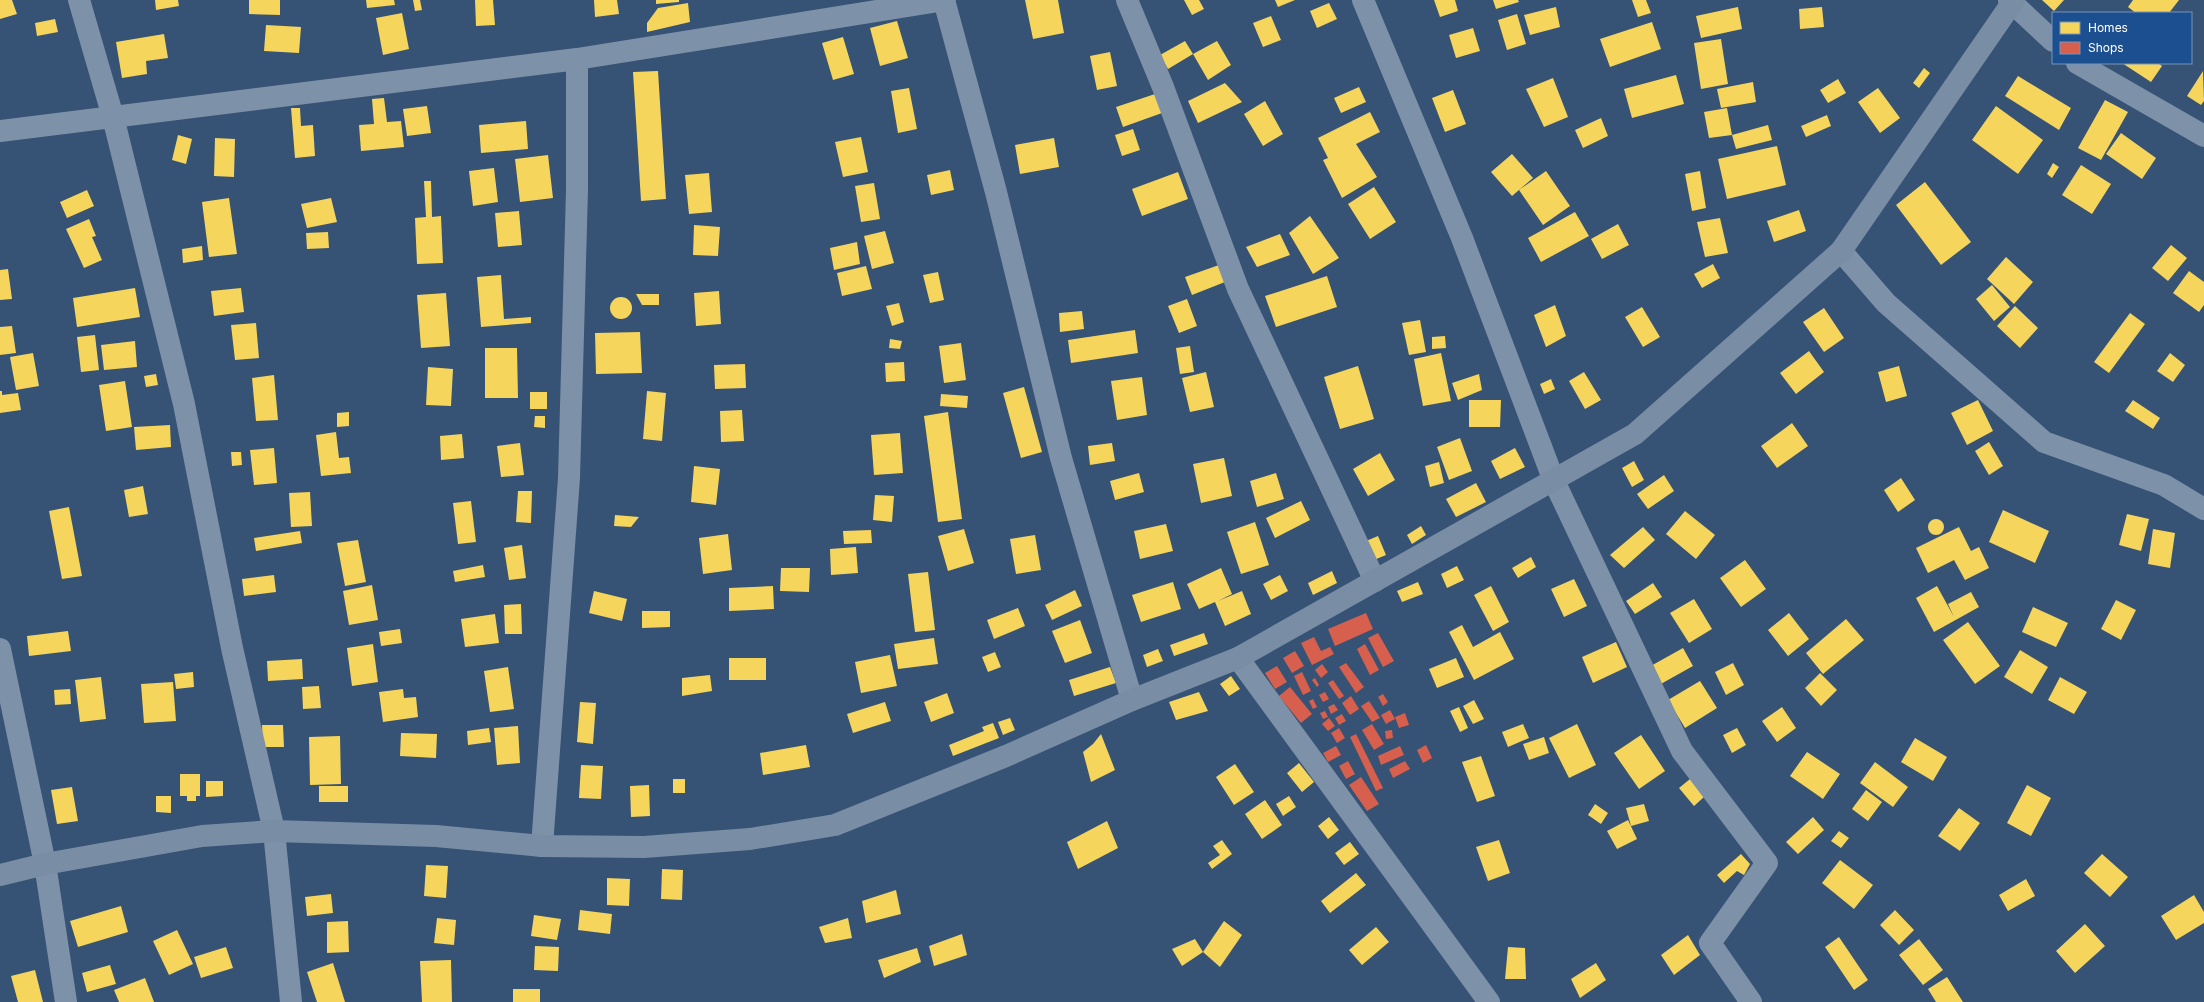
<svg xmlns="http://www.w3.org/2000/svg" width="2204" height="1002" font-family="Inter,sans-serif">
	<rect width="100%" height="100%" fill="#365274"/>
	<path fill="#f6d55c" d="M0,0h12l5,14 -17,5z
		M155,0h23l1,6 -23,4z
		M249,0h31v15l-31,-1z
		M366,0h28l1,5 -28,3z
		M413,0h7l2,10 -7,1z
		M475,0h18l2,25 -19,1z
		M594,0h23l2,14 -24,3z
		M656,0h23v2l-23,2z
		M1025,0h33l6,33 -31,6z
		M1184,0h15l5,9 -12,6z
		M1275,0h20l-17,7z
		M1434,0h21l3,11 -18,6z
		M1493,0h25l1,2 -23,7z
		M1632,0h14l5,13 -13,4z
		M2042,0h22l-10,11z
		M2133,0h46l-10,13h-33l-8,-6z
		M688,3l2,19 -43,10v-9l11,-15z
		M1329,3l8,16 -20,9 -7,-17z
		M1556,7l4,20 -30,8 -6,-20z
		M1738,7l4,22 -41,9 -5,-22z
		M1822,7l2,20 -24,2 -1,-20z
		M402,13l7,36 -26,6 -7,-37z
		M1517,14l9,30 -19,6 -9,-30z
		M1271,16l10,24 -18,7 -10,-24z
		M55,19l3,13 -21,4 -2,-13z
		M897,21l11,37 -28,8 -10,-38z
		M1652,22l9,27 -51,18 -10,-28z
		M266,25l35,2 -2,26 -35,-2z
		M1473,28l7,23 -24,7 -7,-23z
		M164,34l4,24 -22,3 1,13 -25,4 -6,-36z
		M843,37l11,37 -21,6 -11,-37z
		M1721,39l7,45 -27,5 -7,-46z
		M1185,41l8,13 -25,15 -8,-14z
		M1217,41l14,24 -23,15 -15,-26z
		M1110,52l7,34 -20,4 -7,-34z
		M2122,63h36l4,3 -11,16z
		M1924,68l6,5 -11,15 -6,-5z
		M658,71l8,128 -25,2 -8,-129z
		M2203,71l1,30 -3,4 -14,-9z
		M1676,75l8,29 -52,14 -8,-29z
		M2018,76l53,32 -12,22 -54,-34z
		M1553,78l15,39 -24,10 -18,-38z
		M1838,79l8,14 -18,10 -8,-13z
		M1753,82l3,20 -35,6 -4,-19z
		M1225,83l17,19 -44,21 -10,-22z
		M1359,87l7,15 -25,11 -7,-15z
		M909,88l8,41 -19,4 -7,-42z
		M1878,88l22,30 -20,15 -22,-31z
		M1453,90l13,34 -21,8 -13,-34z
		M1155,94l7,19 -39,14 -7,-20z
		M384,98l3,24 14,-1 3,26 -43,4 -2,-26 15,-1 -2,-25z
		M2105,100l23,12 -27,48 -23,-12z
		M1265,101l18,33 -20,12 -19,-32z
		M427,106l4,27 -24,3 -4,-27z
		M1996,106l47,34 -25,34 -46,-34z
		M291,108h9l1,18 12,-1 2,31 -20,2z
		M1727,108l5,27 -23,3 -5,-26z
		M1370,112l10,20 -24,12 21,33 -35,21 -19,-38 5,-2 -10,-20z
		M1827,115l4,11 -25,11 -5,-11z
		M1601,118l7,18 -25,12 -8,-18z
		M526,121l2,28 -47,4 -2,-28z
		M1768,125l4,15 -36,9 -4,-14z
		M1133,129l7,21 -18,6 -7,-21z
		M2121,133l35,25 -14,21 -36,-25z
		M178,135l14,4 -6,25 -14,-4z
		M861,137l7,35 -25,5 -8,-35z
		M215,138l20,1 -1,38 -20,-1z
		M1054,138l5,29 -39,7 -5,-29z
		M1777,146l9,39 -59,14 -9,-40z
		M1512,154l21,24 -14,12 27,-19 24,35 -27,19 -24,-35 -7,6 -21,-24z
		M548,155l5,43 -33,4 -5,-43z
		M2053,163l6,4 -7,11 -5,-4z
		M2081,165l30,19 -19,30 -30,-19z
		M494,168l4,34 -25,4 -4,-35z
		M950,170l4,20 -23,5 -4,-20z
		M1700,171l6,37 -14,3 -7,-37z
		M1178,172l10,27 -46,17 -10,-27z
		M709,173l3,39 -23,2 -4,-39z
		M424,181h7l1,36 9,-1 2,47 -26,1 -2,-46 11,-1z
		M1925,182l46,60 -30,23 -45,-60z
		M874,183l6,36 -19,3 -6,-36z
		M1374,187l22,35 -26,17 -22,-35z
		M87,190l7,16 -27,12 -7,-16z
		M229,198l8,56 -28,3 -7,-55z
		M331,198l6,24 -30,6 -6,-24z
		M1799,210l7,21 -32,11 -7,-21z
		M519,211l3,34 -24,2 -3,-34z
		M1575,212l14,24 -48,26 -13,-24z
		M1310,216l29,42 -26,16 -24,-41z
		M1720,218l8,35 -23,4 -8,-35z
		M89,219l7,17 -4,1 10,23 -18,8 -18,-39z
		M1618,224l11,21 -27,14 -11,-20z
		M694,225l26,2 -2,29 -25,-1z
		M885,231l9,32 -22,6 -8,-33z
		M328,232l1,16 -22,1 -1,-16z
		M1280,234l10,21 -33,12 -11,-20z
		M857,242l3,22 -26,6 -4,-22z
		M2171,245l16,13 -19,23 -16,-13z
		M202,246l1,14 -20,3 -1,-14z
		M2006,257l27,25 -19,22 -27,-25z
		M1713,264l7,14 -18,10 -8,-14z
		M1219,265l6,17 -33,13 -7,-18z
		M866,266l6,23 -30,7 -5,-23z
		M8,269l4,30 -12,1v-30z
		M2189,271l15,11v23l-5,7 -26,-19z
		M938,272l6,28 -14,3 -7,-28z
		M501,275l3,44 27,-2v6l-50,4 -4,-50z
		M1327,276l10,31 -61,20 -11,-31z
		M1992,285l18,22 -16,14 -18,-22z
		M135,288l5,29 -63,10 -4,-29z
		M241,288l3,24 -30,4 -3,-25z
		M719,291l2,33 -25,2 -2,-33z
		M446,293l4,53 -29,2 -4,-53z
		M636,294h23v11h-17z
		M610 308a11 11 0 1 1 22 0a11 11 0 1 1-22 0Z
		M1187,299l10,27 -18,7 -11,-27z
		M899,303l5,19 -12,4 -6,-20z
		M1555,305l11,31 -20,11 -12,-32z
		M2015,306l23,22 -18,20 -23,-22z
		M1642,307l18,30 -17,10 -18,-30z
		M1824,308l20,30 -20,14 -21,-30z
		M1082,311l2,18 -24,3 -1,-19z
		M2130,313l15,11 -36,49 -15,-11z
		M1420,320l6,32 -17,3 -7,-32z
		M256,323l3,35 -24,2 -4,-35z
		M12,326l4,27 -16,2v-28z
		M1135,330l3,23 -67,10 -3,-23z
		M640,332l2,41 -46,1 -1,-41z
		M95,335l4,35 -18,2 -4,-35z
		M1445,336l1,12 -14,1v-12z
		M890,339l12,2 -2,8 -11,-1z
		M135,341l2,26 -33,3 -3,-25z
		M961,343l5,37 -22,3 -5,-37z
		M1190,346l4,26 -14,2 -4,-26z
		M485,348h32l1,50h-33z
		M1809,351l15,21 -28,22 -16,-21z
		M33,353l6,33 -23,4 -6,-33z
		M1441,353l10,48 -28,5 -9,-47z
		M2170,353l15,12 -12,17 -16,-11z
		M904,362l1,19 -19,1 -1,-19z
		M745,364l1,24 -31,1 -1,-24z
		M1358,366l16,53 -34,10 -16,-52z
		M1899,366l8,30 -21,6 -8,-30z
		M428,367l25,2 -2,37 -25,-1z
		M1206,372l8,35 -24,5 -8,-34z
		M1584,372l17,28 -16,9 -16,-28z
		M156,374l2,11 -12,2 -2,-11z
		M1479,374l3,16 -24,10 -6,-17z
		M274,375l4,45 -22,1 -4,-43z
		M1142,377l5,38 -30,5 -6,-39z
		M1551,379l4,10 -11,5 -4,-10z
		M125,381l7,46 -26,4 -7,-46z
		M1024,387l18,65 -21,6 -18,-65z
		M0,391h2v4l16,-2 3,17 -21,3z
		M647,391l19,2 -4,48 -19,-2z
		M530,392h17v17h-17z
		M941,394l27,2 -1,12 -27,-2z
		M1469,400h32l-1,27h-31z
		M1978,400l15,31 -26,14 -16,-32z
		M2133,400l27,18 -7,11 -28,-18z
		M742,410l2,31 -23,1 -1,-31z
		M349,412v14l-12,1v-14z
		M948,412l14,107 -24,3 -14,-106z
		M535,416h10v12l-11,-1z
		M1792,423l16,23 -31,22 -16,-22z
		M170,425l1,22 -35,3 -2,-23z
		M336,432l3,26 10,-1 2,16 -30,3 -5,-41z
		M900,433l3,40 -29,2 -3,-40z
		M462,434l2,24 -23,2 -1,-24z
		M1460,438l12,33 -23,9 -12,-33z
		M1989,442l14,24 -14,9 -14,-24z
		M520,443l4,32 -23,2 -4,-31z
		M1112,443l3,18 -25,4 -2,-19z
		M274,448l3,35 -23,2 -4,-35z
		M1515,448l10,19 -25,12 -9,-18z
		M231,452h10l1,13 -10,1z
		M1380,453l15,27 -27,16 -15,-27z
		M1224,458l8,38 -31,7 -8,-39z
		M1634,461l10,19 -12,7 -10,-19z
		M1439,462l5,21 -14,4 -5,-21z
		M694,466l26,3 -4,36 -25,-3z
		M1139,473l5,19 -29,8 -5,-19z
		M1276,473l8,26 -27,8 -7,-26z
		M1664,475l10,16 -26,18 -11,-15z
		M1901,478l14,22 -17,12 -14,-22z
		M1476,483l10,19 -30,15 -10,-18z
		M143,486l5,28 -19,3 -5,-27z
		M518,491h14l-1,32 -15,-1z
		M310,492l2,34 -21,1 -2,-34z
		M875,495l19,1 -2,26 -19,-2z
		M471,501l5,41 -18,2 -5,-41z
		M1301,501l9,19 -35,18 -9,-20z
		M69,507l13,69 -20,3 -13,-68z
		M2003,510l46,21 -14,32 -46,-21z
		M1685,511l30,24 -19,24 -30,-25z
		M2127,514l22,5 -8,32 -22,-6z
		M615,515l24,2 -8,10 -17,-1z
		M1928 527a8 8 0 1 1 16 0a8 8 0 1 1-16 0Z
		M1255,522l14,43 -28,9 -14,-42z
		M1166,524l7,27 -33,8 -6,-28z
		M1421,526l5,9 -14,9 -5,-9z
		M1643,527l12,13 -31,28 -14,-13z
		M1959,527l12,24 8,-4 10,21 -24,12 -11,-20 -26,13 -12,-25z
		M964,529l10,34 -26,8 -10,-35z
		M2153,529l22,4 -5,35 -22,-4z
		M871,530l1,13 -28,1 -1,-13z
		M300,531l2,12 -46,8 -2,-13z
		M728,534l4,36 -29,4 -4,-36z
		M1035,535l6,35 -25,4 -6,-35z
		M1378,536l8,19 -12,5 -8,-19z
		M358,540l8,42 -21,4 -8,-43z
		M522,545l4,33 -17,2 -5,-32z
		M856,547l2,26 -27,2 -1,-26z
		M1531,557l5,10 -18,11 -6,-10z
		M1745,560l21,29 -25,18 -21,-29z
		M483,565l2,12 -30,5 -2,-11z
		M1457,566l7,14 -17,8 -6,-14z
		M781,568h29l-1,24 -29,-1z
		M1221,568l11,26 -14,7 24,-10 9,23 -26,12 -10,-24 -16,7 -12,-25z
		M1332,571l5,12 -24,12 -5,-12z
		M928,572l7,58 -20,2 -7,-58z
		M274,575l2,17 -32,4 -2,-17z
		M1280,575l8,16 -17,9 -8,-16z
		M1574,579l13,27 -23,11 -13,-28z
		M1173,582l8,27 -40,13 -9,-27z
		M1418,582l5,12 -21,8 -5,-11z
		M1653,583l9,14 -27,17 -9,-13z
		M372,585l6,35 -29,5 -6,-34z
		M773,586l1,23 -45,2v-23z
		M1491,586l18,36 -16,9 -19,-36z
		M1937,586l17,31 -6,-13 23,-12 8,15 -45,25 -18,-34z
		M1075,590l7,16 -30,14 -7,-15z
		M594,591l33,8 -5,22 -33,-8z
		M1694,599l18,30 -23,14 -19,-30z
		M2116,600l20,10 -15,30 -20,-11z
		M521,604l1,30h-17l-1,-29z
		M2033,607l35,16 -12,24 -34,-15z
		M1018,608l7,18 -31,13 -7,-19z
		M642,611h28v16l-28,1z
		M1789,613l20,26 -21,17 -20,-26z
		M495,614l4,29 -34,4 -4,-28z
		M1846,619l18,21 -41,34 -17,-21z
		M1080,620l12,33 -27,10 -13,-32z
		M1968,622l32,44 -25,18 -32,-44z
		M1462,625l11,22 27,-15 14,27 -40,21 -25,-48z
		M400,629l2,14 -21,3 -2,-14z
		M68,631l3,20 -42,5 -2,-20z
		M1204,633l4,11 -34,12 -4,-11z
		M934,638l4,26 -40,5 -4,-25z
		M1616,642l11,25 -34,16 -11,-26z
		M373,644l5,38 -26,4 -5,-38z
		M1683,648l10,18 -34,19 -10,-18z
		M1158,649l5,12 -16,6 -4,-12z
		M2020,650l28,17 -16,27 -28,-17z
		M995,652l6,15 -13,5 -6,-15z
		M890,655l7,31 -36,7 -6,-31z
		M729,658h37v22h-37z
		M1456,658l8,19 -27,11 -8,-19z
		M302,659l1,20 -35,2 -1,-20z
		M1733,663l11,22 -18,10 -11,-23z
		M508,667l6,42 -24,3 -6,-41z
		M1110,667l6,16 -42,13 -5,-16z
		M193,672l1,15 -18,2 -2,-15z
		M1820,673l17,17 -16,16 -16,-18z
		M710,675l2,16 -30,5v-18z
		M1231,676l9,13 -11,7 -9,-12z
		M101,677l5,42 -26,3 -5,-42z
		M2060,677l27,15 -13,22 -26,-14z
		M1700,681l17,27 -32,20 -17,-28z
		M173,682l3,39 -32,2 -3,-39z
		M319,686l2,22 -18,1 -1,-22z
		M70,689l1,15 -16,1 -1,-15z
		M403,689l1,9 12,-1 2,20 -35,5 -4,-30z
		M1199,692l9,19 -32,9 -7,-18z
		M947,693l7,20 -23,9 -7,-20z
		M1474,700l10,19 -11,5 -10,-18z
		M580,702l16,1 -3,41 -16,-2z
		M885,702l6,19 -38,12 -6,-19z
		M1459,707l9,21 -8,4 -10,-21z
		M1782,707l14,21 -19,14 -15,-21z
		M1010,718l5,12 -12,5 -5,-13z
		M993,723l6,15 -46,18 -4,-11 35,-14 -2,-4z
		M1523,724l6,14 -21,9 -6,-15z
		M1577,724l19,41 -27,13 -20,-40z
		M262,725h21l1,22h-21z
		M518,726l2,37 -23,2 -3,-37z
		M489,728l2,14 -23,3 -1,-14z
		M1737,728l9,17 -14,8 -9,-18z
		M401,733l36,1 -1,24 -36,-2z
		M1101,734l14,36 -24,12 -8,-30 10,-8z
		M1641,735l24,36 -26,18 -25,-36z
		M340,736l1,48 -31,1 -1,-48z
		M1544,737l5,16 -20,7 -6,-16z
		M1915,738l32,19 -14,24 -32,-19z
		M806,745l4,22 -47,8 -3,-22z
		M1807,752l33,22 -17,25 -33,-23z
		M1481,756l14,40 -18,6 -15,-40z
		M1875,762l33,25 -15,20 -33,-24z
		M1299,763l15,19 -12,10 -15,-19z
		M1235,764l19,28 -20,13 -18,-28z
		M581,765l22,1 -2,33 -22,-1z
		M180,774h20v22h-4v5h-9v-5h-7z
		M673,779h12v14h-12z
		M1690,779l14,18 -10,9 -15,-18z
		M206,781h17v15l-17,1z
		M649,785l1,31 -19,1 -1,-31z
		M2027,785l24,13 -20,38 -24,-13z
		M319,786h29v16h-29z
		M72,787l6,34 -21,3 -6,-34z
		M1866,790l16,12 -14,19 -16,-12z
		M156,796h15v17l-15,-1z
		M1289,796l7,11 -13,9 -7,-12z
		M1265,800l17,25 -20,14 -17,-25z
		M1595,804l13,9 -7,11 -13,-9z
		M1644,804l5,17 -18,5 -5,-18z
		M1959,808l21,15 -20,28 -22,-15z
		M1329,817l10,13 -11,9 -10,-13z
		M1813,817l11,13 -26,24 -12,-12z
		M1628,820l9,19 -20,10 -10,-18z
		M1107,821l11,27 -40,21 -11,-27z
		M1839,831l10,7 -8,10 -10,-7z
		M1222,840l10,14 -20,15 -4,-6 12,-8 -7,-9z
		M1499,840l11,33 -22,8 -12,-34z
		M1350,842l9,12 -15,11 -9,-12z
		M1741,854l9,10 -6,11 -7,-4 -13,12 -7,-8z
		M2102,854l26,23 -18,20 -26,-24z
		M1840,860l33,25 -19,24 -32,-26z
		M426,865l22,1 -2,32 -22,-2z
		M662,869l21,1 -1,30 -21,-1z
		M1356,873l10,12 -36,28 -9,-12z
		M607,878l23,1 -1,27 -22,-1z
		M2026,879l9,17 -27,15 -9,-16z
		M896,890l5,24 -35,9 -4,-22z
		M331,894l2,19 -26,3 -2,-19z
		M2194,895l10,17v11l-28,17 -15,-24z
		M121,906l7,26 -50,15 -8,-26z
		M580,910l32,4 -2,20 -32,-4z
		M1895,910l19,20 -15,15 -19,-20z
		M534,915l27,4 -4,21 -26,-4z
		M437,918l19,2 -2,25 -20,-2z
		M848,918l4,20 -27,5 -6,-16z
		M348,921l1,31 -22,1v-31z
		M1224,921l18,14 -22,32 -17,-15z
		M2085,924l20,22 -30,27 -19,-22z
		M1376,927l13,15 -27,23 -13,-15z
		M177,930l16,34 -24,11 -16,-34z
		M962,934l5,21 -33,11 -5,-20z
		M1688,935l12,20 -26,20 -13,-20z
		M1839,937l29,43 -14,10 -29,-43z
		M1195,939l8,13 -21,14 -10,-17z
		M1919,939l24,31 -20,15 -24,-30z
		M535,946l24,1 -1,24 -24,-1z
		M226,947l7,21 -32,10 -7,-21z
		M1508,947l17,1 1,31h-21z
		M917,948l4,14 -37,16 -6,-18z
		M451,960l1,42h-30l-2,-41z
		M333,963l12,39h-28l-10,-30z
		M1596,963l10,17 -26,18 -9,-19z
		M110,965l6,19 -29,8 -5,-19z
		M35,970l8,32h-25l-7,-26z
		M1947,977l16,25h-27l-8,-13z
		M145,978l9,24h-35l-5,-12z
		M513,989h27v13h-27z"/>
	<path fill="#d6604d" d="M1366,613l7,16 -38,17 -7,-17z
		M1378,633l16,28 -11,6 -15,-29z
		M1314,637l7,14 9,-4 4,7 -22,11 -11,-22z
		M1365,644l14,26 -9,5 -13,-26z
		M1295,651l9,15 -12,7 -9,-15z
		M1346,663l18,24 -8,6 -17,-26z
		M1322,664l6,8 -7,6 -6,-8z
		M1277,666l10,16 -12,7 -10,-16z
		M1302,672l9,19 -8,4 -9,-19z
		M1315,678l4,7 -2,2 -5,-7z
		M1333,680l11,16 -5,3 -11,-16z
		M1290,687l22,27 -11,9 -22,-27z
		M1325,692l4,7 -6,3 -4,-7z
		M1383,694l5,8 -5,4 -5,-9z
		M1351,696l8,13 -9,6 -8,-12z
		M1313,699l4,8 -4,2 -4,-8z
		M1369,701l11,17 -8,4 -11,-16z
		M1334,704l4,6 -7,4 -3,-7z
		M1390,710l5,9 -9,5 -5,-9z
		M1325,711l3,6 -5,2 -3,-6z
		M1405,713l4,12 -10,3 -4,-11z
		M1342,714l4,7 -7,4 -4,-7z
		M1329,718l6,8 -7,5 -6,-7z
		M1372,724l12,20 -10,6 -12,-20z
		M1339,728l6,10 -8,5 -6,-10z
		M1392,730l1,8 -7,1 -1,-8z
		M1356,734l27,54 -7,3 -26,-54z
		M1426,745l6,13 -9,5 -6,-13z
		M1336,746l5,9 -13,7 -5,-9z
		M1400,746l4,9 -23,10 -3,-9z
		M1348,761l7,13 -9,5 -7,-13z
		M1405,761l5,8 -17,9 -4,-9z
		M1361,777l18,27 -12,7 -18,-26z"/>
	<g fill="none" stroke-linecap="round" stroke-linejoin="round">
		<path stroke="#7d92a8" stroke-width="22" d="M79,0l34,117 71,287 48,244 42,183 17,171
			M944,0l52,192 65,266 71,242
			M1127,0l36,87 75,202 137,292
			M1363,0l99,238 92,243 128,270 85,112 -57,80 41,59
			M2009,0l44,41
			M2077,63l127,73
			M0,131l577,-72 368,-59
			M1841,251l45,52 158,139 120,43 40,24
			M0,649l45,215 21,138
			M1238,658l251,344
			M542,846l27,-368 8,-288v-131"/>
		<path stroke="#798da4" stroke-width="22" d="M0,875l45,-11 157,-28 72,-5 162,5 106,10 102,1 106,-8 85,-14 171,-69 126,-56 106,-42 397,-224 206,-183 173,-251"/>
	</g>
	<rect x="2052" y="12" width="140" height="52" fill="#1b4f8f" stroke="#7695bc"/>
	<rect x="2060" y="22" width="20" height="12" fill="#f6d55c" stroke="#7695bc"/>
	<text x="2088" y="32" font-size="12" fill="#ffffff">Homes</text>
	<rect x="2060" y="42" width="20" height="12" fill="#d6604d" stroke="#7695bc"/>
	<text x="2088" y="52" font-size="12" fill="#ffffff">Shops</text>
</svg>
